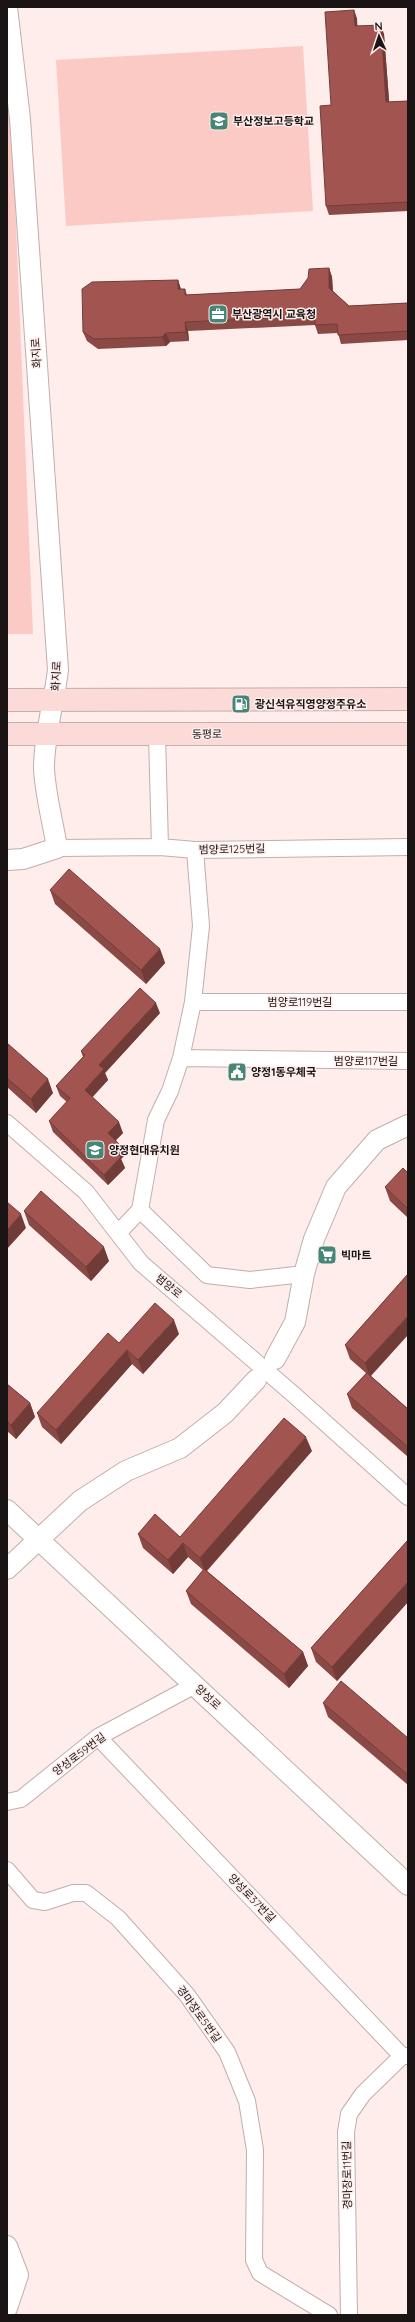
<svg xmlns="http://www.w3.org/2000/svg" width="415" height="2322" font-family="Quicksand,'Noto Sans KR',sans-serif">
	<rect width="100%" height="100%" fill="#feedeb"/>
	<path fill="#fccac4" d="M7,10l26,624h-26z
		M303,46l10,165 -247,15 -10,-166z"/>
	<g fill="none" stroke-linecap="round" stroke-linejoin="round">
		<defs>
			<path id="minor" d="M157,735l3,112
				M57,848l103,-1 35,3 213,-3
				M195,850l6,76 -8,76 -12,56 -11,33 -14,29 -16,90 67,65 43,5 54,-6
				M193,1002h215
				M181,1058l227,3
				M7,1123l79,69 55,71 152,131 115,103
				M119,1232l21,-22
				M98,1737l304,319h6
				M7,1802l14,-3 77,-62 97,-52
				M7,1870l26,30 12,2 28,-9h13l32,25 69,77 40,57 20,49 8,49 -1,110 6,13 69,42
				M349,2315l-3,-183 3,-18 14,-20 39,-38"/>
			<path id="tertiary" d="M7,860l16,-1 34,-11c-4,-26 -12,-54 -13,-80 0,-33 10,-65 14,-98l-38,-551 -13,-112
				M275,1359l20,-37 9,-48 10,-35 22,-52 41,-47 31,-15
				M7,1510l401,375
				M7,1569l73,-68 46,-30 54,-23 45,-35 31,-33
				M7,2246l11,29 -11,33"/>
			<path id="secondary" d="M7,700l401,-1
				M7,734h401"/>
		</defs>
		<use href="#minor" stroke="#bfafad" stroke-width="18"/>
		<use href="#tertiary" stroke="#bfafad" stroke-width="22"/>
		<use href="#secondary" stroke="#bfafad" stroke-width="24"/>
		<use href="#minor" stroke="#fff" stroke-width="16"/>
		<use href="#tertiary" stroke="#fff" stroke-width="20"/>
		<use href="#secondary" stroke="#fbdad8" stroke-width="22"/>
	</g>
	<path fill="#8b4945" d="M354,10l3,9v7l27,8 5,68 19,-1v110l-79,4 -3,-9 5,-101z
		M329,268l3,9 1,14 16,15 59,-3v37l-67,4 -3,-11 -20,1 -3,-9 -127,6 1,10 -19,1 -4,4 -68,3 -11,-8 -4,-9 95,-52 3,9h4l2,6 113,-6z
		M50,890l110,59 5,14 -19,21 -91,-80z
		M160,1013l-55,60 3,7 -16,17 31,36 -7,7 8,16 -3,3 4,9 -17,17 -55,-53 -4,-11 18,-19 -7,-6 -4,-10 27,-29 -2,-6z
		M7,1043l46,50 -17,20 -29,-26z
		M408,1173v45l-18,-17 -5,-14z
		M24,1211l85,50 -18,20 -62,-56z
		M408,1274l-37,102 37,33v48l-56,-49 -5,-14 19,-21 -16,-14 -5,-14z
		M179,1334l-36,40 -11,-10 -71,80 -19,-17 -5,-14 82,-70z
		M7,1384l23,19 5,14 -19,22 -9,-8z
		M312,1451l-105,120 96,81 5,14 -19,22 -98,-84 -5,-13 17,-21 -15,-13 -15,17 -30,-26 -5,-14 42,3z
		M408,1540v62l-71,79 -21,-19 -5,-14z
		M323,1703l85,35v47l-80,-68z"/>
	<path fill="#713c38" d="M354,10l3,9 1,16 -3,-9z
		M381,25l3,9 6,78 -4,-10z
		M329,268l3,9 1,20 -4,-9z
		M178,280l3,10 -3,-1z
		M185,322l3,9 1,10 -3,-9z
		M166,333l4,9 -4,4 -4,-9z
		M160,949l5,14 -19,21 -5,-14z
		M156,1003l4,10 -55,60 3,7 -19,21 -4,-11 14,-25z
		M48,1079l5,14 -17,20 -5,-14z
		M119,1122l4,11 -11,11 -4,-11z
		M120,1145l4,11 -3,3 4,9 -17,17 -4,-10 10,-24z
		M21,1214l5,14 -19,21v-19z
		M104,1247l5,14 -18,20 -5,-14z
		M408,1316v19l-38,42 -5,-14z
		M174,1320l5,14 -36,40 -5,-14z
		M127,1350l5,14 -71,80 -5,-14z
		M30,1403l5,14 -19,22 -5,-14z
		M306,1437l6,14 -107,121 -5,-14z
		M183,1543l5,14 -15,17 -5,-14z
		M408,1582v20l-71,79 -5,-14z
		M303,1652l5,14 -19,22 -5,-14z"/>
	<path fill="#a25550" stroke="#713c38" d="M354,10l1,16 26,-1 5,77 22,-1v101l-82,4 -6,-100 11,-1 -6,-93z
		M329,268v20l20,18 59,-3v28l-70,4 -1,-11 -22,1v-9l-130,6 1,10 -20,1 -4,4 -68,2 -11,-7 -1,-43 10,-7 86,-2v9h7v6l115,-6 8,-11 1,-9z
		M69,869l91,80 -19,21 -91,-80z
		M140,988l16,15 -57,62 5,4 -19,21 34,32 -11,11 12,12 -6,6 7,6 -17,18 -55,-54 21,-23 -14,-12 29,-31 -4,-4z
		M7,1043l41,36 -17,20 -24,-21z
		M403,1168l5,5v36l-23,-22z
		M41,1191l63,56 -18,20 -62,-56z
		M7,1202l14,12 -14,16z
		M408,1274v42l-43,47 -20,-18z
		M155,1303l19,17 -36,40 -11,-10 -71,80 -19,-17 71,-80 11,10z
		M367,1373l41,36v38l-61,-53z
		M7,1384l23,19 -19,22 -4,-4z
		M284,1418l22,19 -106,121 -17,-15 -15,17 -30,-26 17,-20 25,23z
		M408,1540v42l-76,85 -21,-19z
		M204,1569l99,83 -19,22 -98,-83z
		M341,1681l67,57v37l-85,-72z"/>
	<defs>
		<symbol id="school-square" viewBox="-11 -11 22 22"><rect x="-9" y="-9" width="18" height="18" rx="4" fill="#458676" stroke="#feedeb"/><path d="M0-5L7-2L0 1L-7-2ZM-4 1L0 2.5L4 1V4Q0 6-4 4Z" fill="#fff"/></symbol>
		<symbol id="office-square" viewBox="-11 -11 22 22"><rect x="-9" y="-9" width="18" height="18" rx="4" fill="#458676" stroke="#feedeb"/><path d="M-6-3h4V-5.5h4V-3h4V5H-6ZM-1-4.5V-3h2v-1.5ZM-6 0V1H6V0Z" fill="#fff"/></symbol>
		<symbol id="fuel-square" viewBox="-11 -11 22 22"><rect x="-9" y="-9" width="18" height="18" rx="4" fill="#458676" stroke="#feedeb"/><path d="M-5.5-6h7V0h2V4h1.3V-2.5L3-4.5l.8-.8L6-3V5H2.5V1h-1V6h-7ZM-4.2-4.7v3.2H.2V-4.7Z" fill="#fff"/></symbol>
		<symbol id="civic-square" viewBox="-11 -11 22 22"><rect x="-9" y="-9" width="18" height="18" rx="4" fill="#458676" stroke="#feedeb"/><path d="M-.6-6.5H3V-4.5H.6V-3L4-1V1h2V6H-6V1h2V-1L-.6-3ZM-1.2 2.5V6h2.4V2.5Z" fill="#fff"/></symbol>
		<symbol id="supermarket-square" viewBox="-11 -11 22 22"><rect x="-9" y="-9" width="18" height="18" rx="4" fill="#458676" stroke="#feedeb"/><path d="M-6-5.5h2.5l.6 2H6L4.5 2H-2.5L-4.4-4H-6ZM-1.5 3.2a1.3 1.3 0 1 0 .1 0ZM3 3.2a1.3 1.3 0 1 0 .1 0Z" fill="#fff"/></symbol>
	</defs>
	<g fill-rule="evenodd">
		<use href="#school-square" x="208" y="110" width="22" height="22"/>
		<use href="#office-square" x="207" y="303" width="22" height="22"/>
		<use href="#fuel-square" x="230" y="693" width="22" height="22"/>
		<use href="#civic-square" x="226" y="1061" width="22" height="22"/>
		<use href="#school-square" x="84" y="1139" width="22" height="22"/>
		<use href="#supermarket-square" x="316" y="1244" width="22" height="22"/>
	</g>
	<g text-anchor="middle" stroke-width="3" stroke-linejoin="round" paint-order="stroke">
		<g font-size="11" font-weight="bold" fill="#1a1514" stroke="#feedeb" text-anchor="start">
			<text x="233" y="125">부산정보고등학교</text>
			<text x="232" y="318">부산광역시 교육청</text>
			<text x="255" y="708">광신석유직영양정주유소</text>
			<text x="251" y="1076">양정1동우체국</text>
			<text x="109" y="1154">양정현대유치원</text>
			<text x="341" y="1259">빅마트</text>
		</g>
		<g font-size="11" fill="#1a1514" stroke="#feedeb">
			<text transform="translate(36 353) rotate(-94)" y="4">화지로</text>
			<text transform="translate(56 676) rotate(-87)" y="4">화지로</text>
			<text transform="translate(207 734) rotate(-1)" y="4">동평로</text>
			<text transform="translate(232 849) rotate(-1)" y="4">범양로125번길</text>
			<text x="300" y="1006">범양로119번길</text>
			<text x="366" y="1065">범양로117번길</text>
			<text transform="translate(169 1286) rotate(40)" y="4">범양로</text>
			<text transform="translate(208 1697) rotate(43)" y="4">양성로</text>
			<text transform="translate(79 1754) rotate(-37)" y="4">양성로59번길</text>
			<text transform="translate(252 1898) rotate(46)" y="4">양성로37번길</text>
			<text transform="translate(199 2014) rotate(54)" y="4">경마장로5번길</text>
			<text transform="translate(347 2175) rotate(-91)" y="4">경마장로11번길</text>
		</g>
	</g>
	<rect width="415" height="2322" fill="none" stroke="#1a1514" stroke-width="16"/>
	<g transform="translate(379 36) rotate(357)" stroke="#feedeb" stroke-width="3" paint-order="stroke">
	<path d="M0-3L7 15L0 10L-7 15Z" fill="#1a1514"/>
	<text y="-6" font-size="11" font-weight="bold" text-anchor="middle" fill="#1a1514">N</text>
	</g>
</svg>
